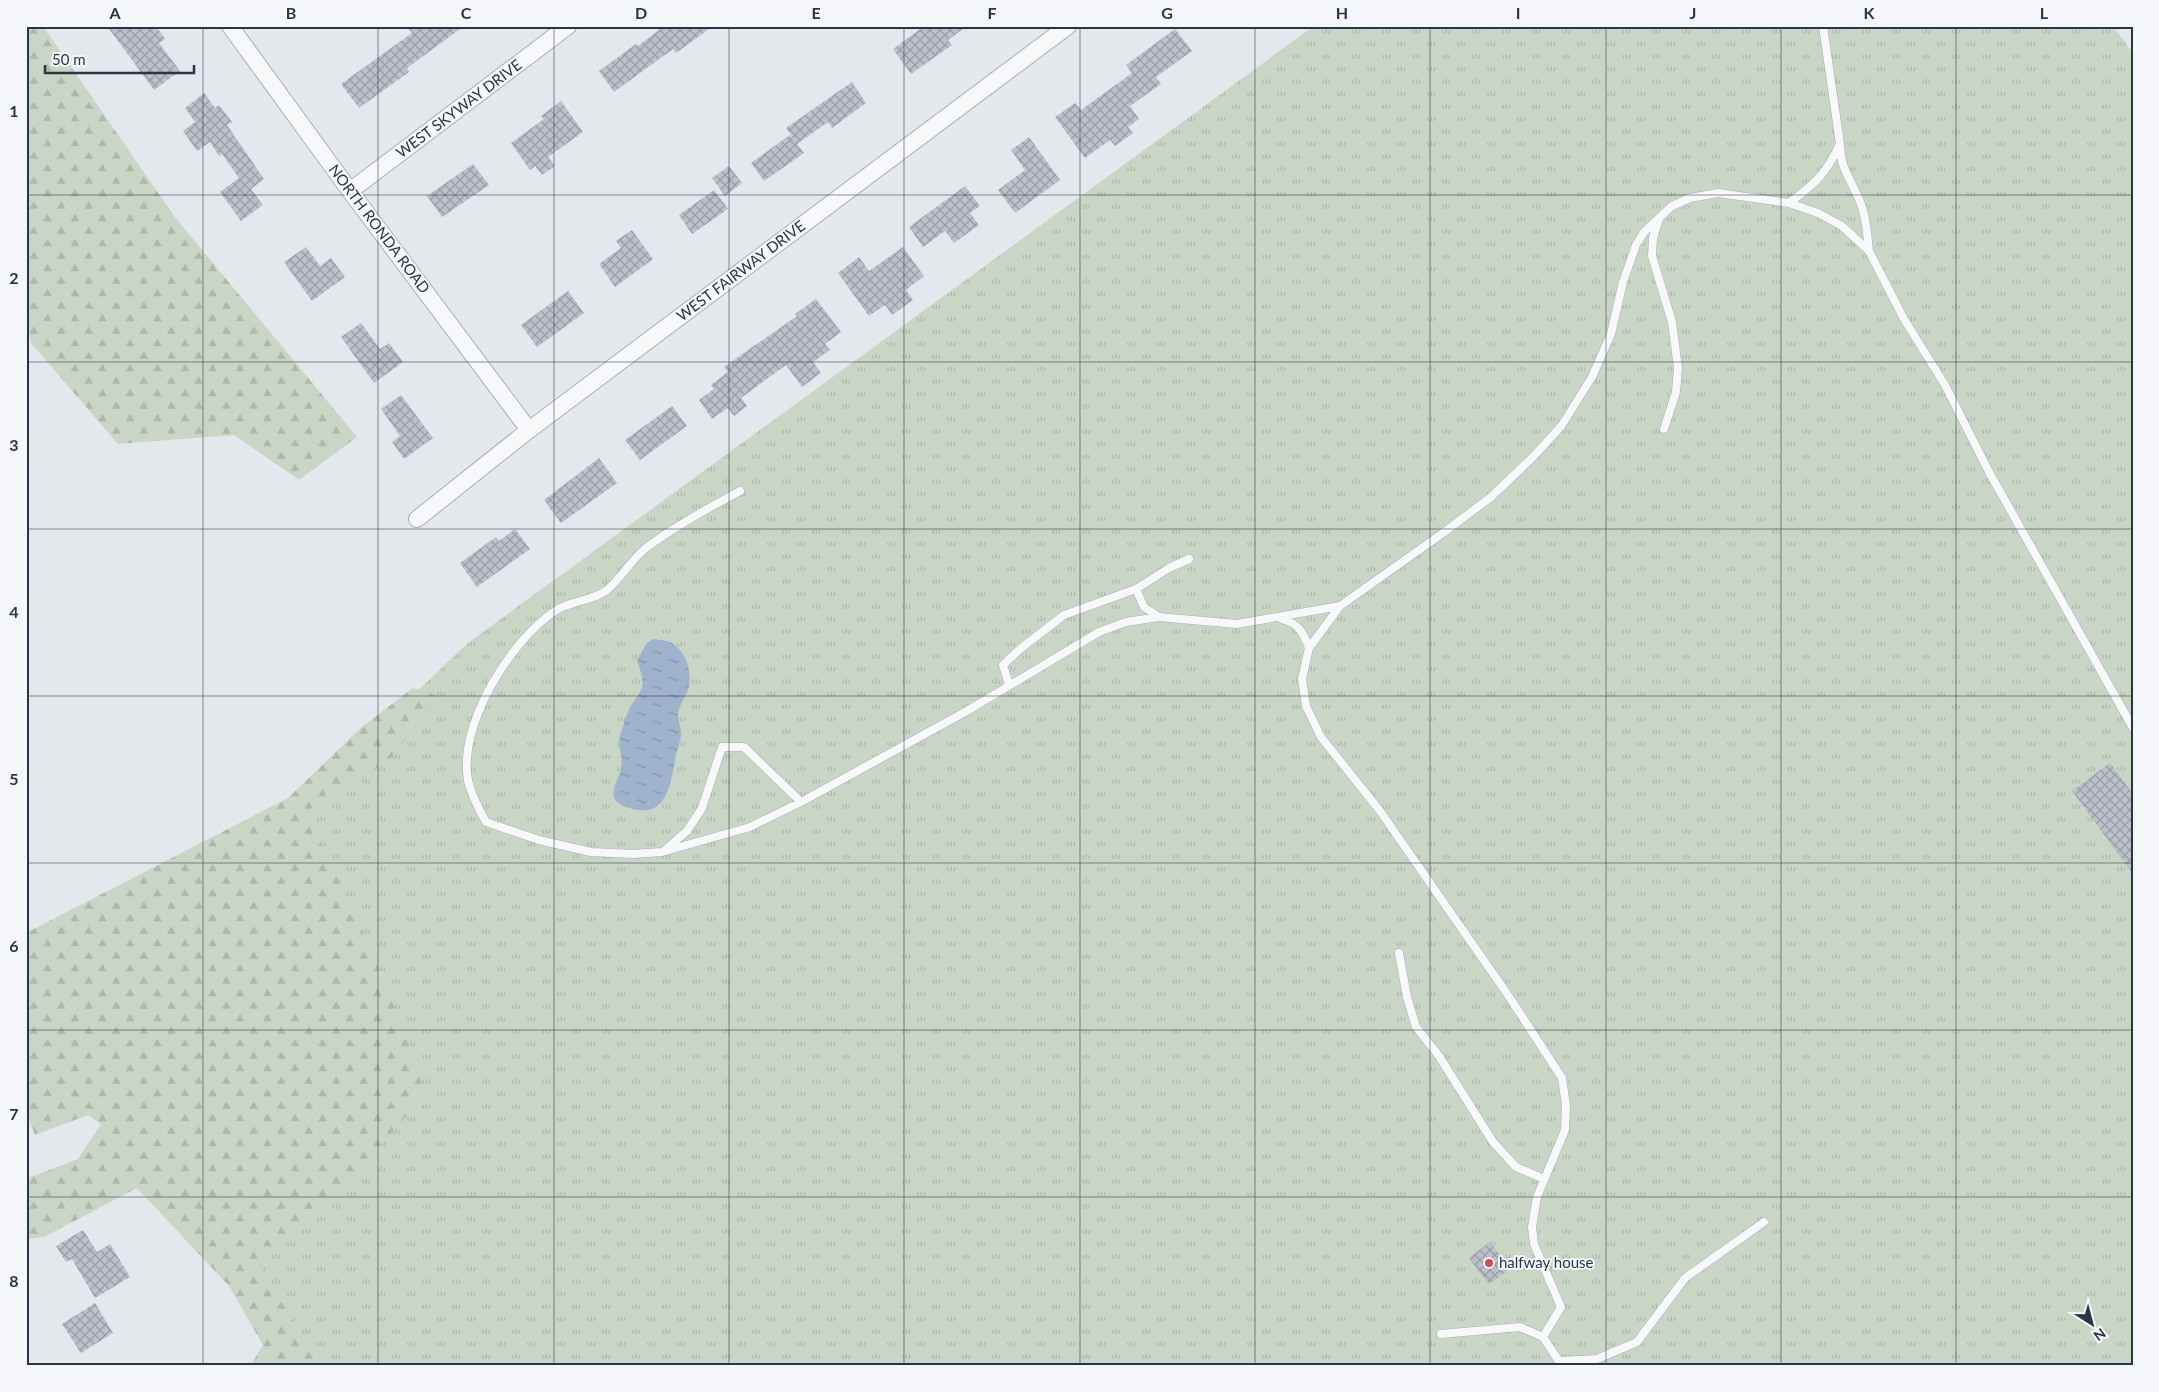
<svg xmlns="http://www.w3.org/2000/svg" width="2159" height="1392" font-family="Lato,sans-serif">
	<defs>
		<pattern id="grass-tufts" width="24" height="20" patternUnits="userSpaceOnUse" patternTransform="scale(1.25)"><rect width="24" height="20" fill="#c9d6c5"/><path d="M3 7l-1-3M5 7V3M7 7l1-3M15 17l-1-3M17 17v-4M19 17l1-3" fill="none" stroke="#adb8ab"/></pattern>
		<pattern id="forest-firs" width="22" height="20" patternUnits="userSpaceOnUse" patternTransform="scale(1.25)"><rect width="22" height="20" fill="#c9d6c5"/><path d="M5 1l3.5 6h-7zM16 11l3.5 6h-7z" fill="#adb8ab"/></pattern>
		<pattern id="water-ripples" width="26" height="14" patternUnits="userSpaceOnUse" patternTransform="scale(1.25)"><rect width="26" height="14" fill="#9fb4cc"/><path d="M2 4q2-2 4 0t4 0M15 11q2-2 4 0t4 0" fill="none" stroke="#8293a7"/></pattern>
		<pattern id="building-cross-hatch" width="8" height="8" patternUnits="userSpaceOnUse" patternTransform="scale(1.25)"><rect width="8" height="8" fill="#bbc0ca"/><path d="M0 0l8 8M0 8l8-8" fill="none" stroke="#989da6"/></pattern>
	</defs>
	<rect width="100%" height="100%" fill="#e4e7ec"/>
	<path fill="url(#grass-tufts)" d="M1314,26h799l20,27v1313h-1837l-70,-104 51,-431 30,-36 161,-152z"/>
	<path fill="url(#forest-firs)" d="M26,26h17l131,190 183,221 -58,43 -65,-45 -116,9 -87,-101 -5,-32z
		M413,688l25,8 -46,61 -45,33 -18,1 -24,23 40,77 61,141 19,63 -77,87 -88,83 60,101h-70l13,-21 -34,-59 -92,-98 -93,49 -18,2v-60l52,-20 23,-35 -13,-9 -53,20c-6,-15 -14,-33 -5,-48l-4,-3v-151l262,-135 75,-72z"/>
	<path fill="url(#water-ripples)" d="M653,639c6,1 14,1 19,4 15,9 21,32 16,47 -3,8 -10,17 -10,25 0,6 3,12 3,19 0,8 -5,17 -6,26 -5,29 -10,61 -49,47 -23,-8 -8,-25 -5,-38 3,-12 -4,-22 -1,-34 3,-8 5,-18 9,-25 3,-8 11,-15 13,-23 2,-8 -2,-18 -5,-26l9,-17z"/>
	<path fill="url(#building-cross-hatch)" d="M107,26h49l9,13 -6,4 21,28 -26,19z
		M407,26h57l-57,42 2,4 -50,36 -18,-24 71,-51z
		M664,26h49l-37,27 -3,-4 -59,43 -15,-21 37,-27 2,2z
		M924,26h43l-19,14 4,5 -41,29 -18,-25z
		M1175,29l17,22 -36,26 5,7 -31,22 9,13 -11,8 5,6 -18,13 -5,-6 -25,18 -30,-41 20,-14 6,7 51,-37 -6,-8z
		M852,82l14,21 -34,25 -4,-6 -31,22 7,9 -40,28 -13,-18 39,-28 5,6 -9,-13z
		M204,93l11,15 4,-3 13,17 -5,3 37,54 -13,10 12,16 -22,16 -21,-29 19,-14 -17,-24 -3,2 -9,-14 -13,9 -14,-20 12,-9 -10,-14z
		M561,101l22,31 -35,25 7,9 -13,9 -7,-9 -5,4 -19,-27 33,-24 -3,-3z
		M1029,137l31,43 -45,33 -17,-23 27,-20 -14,-20z
		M473,164l16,21 -47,32 -15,-21z
		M729,166l13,17 -17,13 -13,-18z
		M965,186l15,20 -10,7 9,12 -25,18 -9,-12 -22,16 -14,-20z
		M714,190l14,19 -36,25 -13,-19z
		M632,230l21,29 -38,28 -16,-23 22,-16 -5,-7z
		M306,247l14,19 11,-8 14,19 -33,24 -28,-39z
		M903,247l21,29 -18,14 7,10 -21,15 -7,-10 -16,11 -31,-43 21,-16 10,14z
		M568,291l16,22 -47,34 -16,-22z
		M816,299l25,33 -16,12 5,6 -17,12 8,11 -19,14 -16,-22 -45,33 6,8 -13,10 -6,-8 -16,11 -13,-19 15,-11 -3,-4 17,-13 -4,-5 73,-51 -2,-2z
		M361,323l19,26 9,-6 14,19 -29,21 -33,-46z
		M401,395l32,43 -29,21 -12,-17 8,-6 -19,-27z
		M672,406l15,20 -47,34 -15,-20z
		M599,458l18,25 -56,40 -17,-23z
		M515,529l15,20 -53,38 -17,-24 36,-26 3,4z
		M2110,763l23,31v80l-61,-83z
		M83,1230l14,22 13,-8 20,33 -35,21 -23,-39 -6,3 -10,-16z
		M1490,1242l20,27 -21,15 -20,-26z
		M95,1303l18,30 -32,20 -19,-29z"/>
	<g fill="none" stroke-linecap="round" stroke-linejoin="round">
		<defs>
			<path id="lane" d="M1840,146c1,23 9,30 18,51 8,16 9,36 11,54
				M1789,203c27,-20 37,-29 51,-59l-17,-118
				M1659,219l-6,19 -1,18 20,66 6,46 -2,24 -12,37
				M740,491c-32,17 -65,35 -94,57 -15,12 -25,30 -39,42 -16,12 -36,10 -52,21 -45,30 -97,114 -87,169 3,15 11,29 18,42l53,18 52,12 42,2 29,-2 88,-25 51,-25 164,-90 134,-80 27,-10 33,-5 78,7 103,-18
				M1136,589l8,18 15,10
				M1282,619c17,5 21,13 27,29
				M1009,685l-6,-20 17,-16 44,-34 72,-26 33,-21 20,-9
				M665,850l22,-19 15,-23 20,-61h22l57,55
				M1399,953l8,44 9,30 23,29 54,86 23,25 28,12
				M1441,1334l79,-7 23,10
				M1560,1361l37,-2 40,-17 48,-64 79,-56
				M1562,1366l-19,-29 18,-30 -27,-63 -2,-17 5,-30 28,-67 1,-25 -4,-27 -52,-80 -130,-187 -59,-74 -15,-31 -4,-27 7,-31 31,-42 103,-73 48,-36 43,-41 28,-31 30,-48 19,-43 12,-52 13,-37 8,-13 28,-26 18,-8 28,-5 71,10 29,10 24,13 27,25 35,68 41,66 44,87 144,256"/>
			<path id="street" d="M230,26l120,165 179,239
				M350,191l218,-165
				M417,519l112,-89 539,-404"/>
		</defs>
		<use href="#lane" stroke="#a9aeb7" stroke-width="9"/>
		<use href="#street" stroke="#a9aeb7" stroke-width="18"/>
		<use href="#lane" stroke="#f7f8fa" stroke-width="8"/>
		<use href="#street" stroke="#f7f8fa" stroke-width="16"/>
	</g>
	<path fill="none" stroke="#2b3445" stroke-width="1" stroke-opacity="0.55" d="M203,26v1340M378,26v1340M554,26v1340M729,26v1340M904,26v1340M1080,26v1340M1255,26v1340M1430,26v1340M1606,26v1340M1781,26v1340M1956,26v1340M26,195h2107M26,362h2107M26,529h2107M26,696h2107M26,863h2107M26,1030h2107M26,1197h2107"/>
	<circle fill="#d1495b" stroke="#f4f6f9" stroke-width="2" cx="1489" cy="1263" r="5"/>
	<g text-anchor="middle" stroke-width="4" stroke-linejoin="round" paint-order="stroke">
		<g font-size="15" fill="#2b3445" stroke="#f4f6f9">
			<text transform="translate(459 109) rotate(-37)" y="5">WEST SKYWAY DRIVE</text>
			<text transform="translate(379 229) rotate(53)" y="5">NORTH RONDA ROAD</text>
			<text transform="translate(741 271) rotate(-37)" y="5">WEST FAIRWAY DRIVE</text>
		</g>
		<g font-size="15" fill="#2b3445" stroke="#f4f6f9" text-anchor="start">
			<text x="1499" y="1268">halfway house</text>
		</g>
	</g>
	<rect width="2159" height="1392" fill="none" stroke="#f4f6f9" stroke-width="55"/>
	<g transform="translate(2092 1324) rotate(144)" stroke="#f4f6f9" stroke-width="4" paint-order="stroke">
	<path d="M0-4L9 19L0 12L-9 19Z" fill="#2b3445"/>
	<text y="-8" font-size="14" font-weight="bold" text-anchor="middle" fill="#2b3445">N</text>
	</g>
	<path d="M45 65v8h149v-8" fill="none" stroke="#2b3445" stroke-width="2.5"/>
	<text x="52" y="65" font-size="15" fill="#2b3445" stroke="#f4f6f9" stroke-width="4" paint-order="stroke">50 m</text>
	<rect x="28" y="28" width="2104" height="1336" fill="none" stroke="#2b3445" stroke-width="2"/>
	<g font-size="16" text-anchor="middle" font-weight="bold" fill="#2b3445">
		<text x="115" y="19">A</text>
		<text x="291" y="19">B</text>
		<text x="466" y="19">C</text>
		<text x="641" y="19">D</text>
		<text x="816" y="19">E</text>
		<text x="992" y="19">F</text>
		<text x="1167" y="19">G</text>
		<text x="1342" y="19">H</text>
		<text x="1518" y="19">I</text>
		<text x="1693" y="19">J</text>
		<text x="1869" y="19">K</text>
		<text x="2044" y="19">L</text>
		<text x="14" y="117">1</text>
		<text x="14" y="284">2</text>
		<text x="14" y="451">3</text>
		<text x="14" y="618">4</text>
		<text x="14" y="785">5</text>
		<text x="14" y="952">6</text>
		<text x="14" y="1120">7</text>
		<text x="14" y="1287">8</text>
	</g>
</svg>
